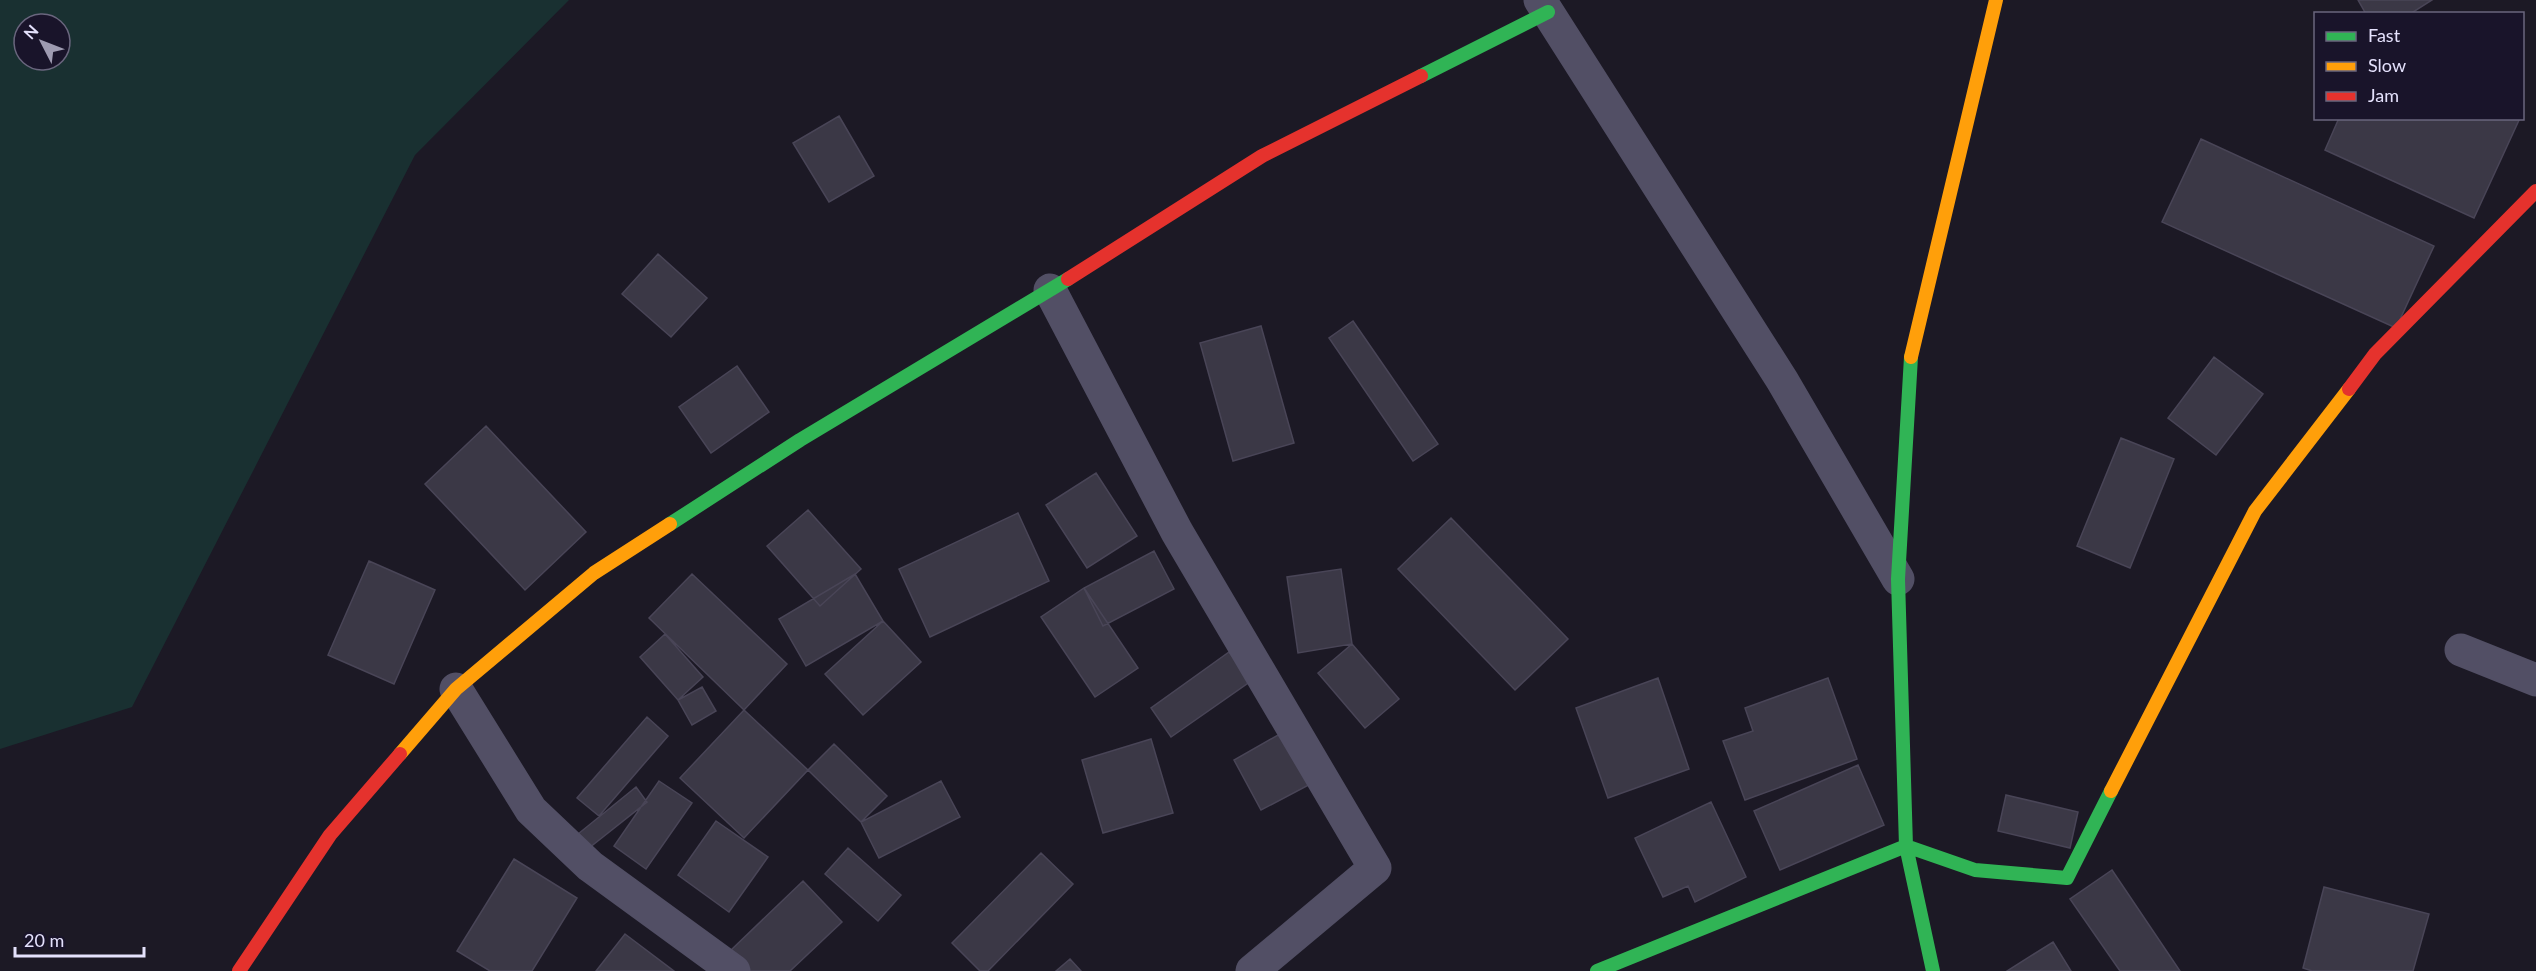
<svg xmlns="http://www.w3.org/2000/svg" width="2536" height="971" font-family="Lato,sans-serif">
	<rect width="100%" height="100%" fill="#1c1925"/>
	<path fill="#193031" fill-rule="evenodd" d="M0,0h569l-154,155 -283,552 -132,42zM24,24h36v36h-36z"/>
	<path fill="#3b3846" stroke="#494557" stroke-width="1.5" d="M2358,0h74l-22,14h-44z
		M839,116l35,60 -45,26 -36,-59z
		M2339,118h181l-46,100 -149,-68z
		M2201,139l233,107 -38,82 -234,-106z
		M658,254l49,44 -36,39 -49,-43z
		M1353,321l85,123 -25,17 -84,-123z
		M1261,326l33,117 -61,18 -33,-118z
		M2214,357l49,37 -47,61 -48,-37z
		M737,366l32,46 -58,41 -32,-46z
		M486,426l100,106 -61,58 -100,-106z
		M2121,438l53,21 -44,109 -53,-22z
		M1096,473l41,63 -50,32 -41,-63z
		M808,510l53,59 -41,37 -53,-60z
		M1018,513l31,68 -119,56 -31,-68z
		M1451,518l117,121 -53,51 -117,-121z
		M1154,551l20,38 -71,37 -19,-38z
		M369,561l66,29 -41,94 -66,-29z
		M1341,569l11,75 -54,9 -11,-76z
		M692,574l95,90 -43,46 -95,-92z
		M855,574l28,47 -77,45 -27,-47z
		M1084,588l54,80 -43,29 -54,-80z
		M883,621l38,41 -58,53 -38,-41z
		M665,634l38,43 -25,23 -38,-43z
		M1352,644l47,55 -34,29 -47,-55z
		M1229,652l22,29 -80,56 -20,-29z
		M1658,678l31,91 -81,29 -32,-90z
		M1828,678l29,81 -112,41 -22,-59 30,-10 -8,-23z
		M702,687l14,24 -24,14 -14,-25z
		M744,710l64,60 -64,68 -64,-60z
		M647,717l21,19 -69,80 -22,-18z
		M1294,726l28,52 -61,32 -27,-50z
		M1151,739l22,74 -70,20 -21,-73z
		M834,744l53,52 -26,26 -53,-52z
		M1858,765l26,60 -104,45 -26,-59z
		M659,781l33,22 -46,66 -32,-23z
		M941,781l19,36 -81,41 -18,-36z
		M636,787l11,15 -58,46 -11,-14z
		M2006,795l72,17 -8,36 -72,-17z
		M1711,802l35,75 -51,25 -7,-16 -25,11 -28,-59z
		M716,821l52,36 -39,55 -51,-37z
		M848,848l53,47 -23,26 -53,-47z
		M1041,853l32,31 -85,87h-8l-28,-28z
		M514,859l63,39 -45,73h-42l-33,-20z
		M2112,870l68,101h-60l-50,-72z
		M803,881l39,41 -52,49h-41l-19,-20z
		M2324,887l105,27 -16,57h-101l-9,-3z
		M625,934l49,37h-78z
		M2053,942l18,29h-64z
		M1070,959l11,12h-25z"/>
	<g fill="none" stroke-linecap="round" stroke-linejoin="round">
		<path stroke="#524f65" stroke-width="33" d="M1540,0l242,380 116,199
			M1050,290l127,242 198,336 -123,103
			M2461,650l75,30
			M456,689l75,121 59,56 144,105"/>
		<path stroke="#30b455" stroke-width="14" d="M1421,76l127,-64
			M1911,357l-13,222 8,267 27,125
			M670,524l130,-84 268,-161
			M1597,971l309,-125 69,24 92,8 44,-87"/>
		<path stroke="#ff9f0a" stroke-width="14" d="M1911,357l85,-357
			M400,754l56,-65 138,-116 76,-49
			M2111,791l144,-280 94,-122"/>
		<path stroke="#e5322d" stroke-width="14" d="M1068,279l194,-123 159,-80
			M2349,389l26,-35 161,-163
			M239,971l91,-136 70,-81"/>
	</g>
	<rect x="2314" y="12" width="210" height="108" fill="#19142a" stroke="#6a667e" stroke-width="1.5"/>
	<rect x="2326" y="32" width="30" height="9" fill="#30b455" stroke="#6a667e" stroke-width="1.5"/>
	<text x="2368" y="42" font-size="18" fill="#e4e1fc">Fast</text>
	<rect x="2326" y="62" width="30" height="9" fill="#ff9f0a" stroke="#6a667e" stroke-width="1.5"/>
	<text x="2368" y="72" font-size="18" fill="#e4e1fc">Slow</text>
	<rect x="2326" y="92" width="30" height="9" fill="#e5322d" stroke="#6a667e" stroke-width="1.5"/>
	<text x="2368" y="102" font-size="18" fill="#e4e1fc">Jam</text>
	<g transform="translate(42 42) rotate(312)"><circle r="28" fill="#19142a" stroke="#6a667e" stroke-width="1.5"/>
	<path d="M0-4.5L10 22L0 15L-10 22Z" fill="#9e9bb1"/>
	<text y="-9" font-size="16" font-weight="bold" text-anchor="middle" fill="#e4e1fc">N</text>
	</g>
	<path d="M15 947v9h129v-9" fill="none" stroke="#e4e1fc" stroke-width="3"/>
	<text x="24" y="947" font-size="18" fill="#e4e1fc" stroke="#19142a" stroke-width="4.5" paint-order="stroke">20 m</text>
</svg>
